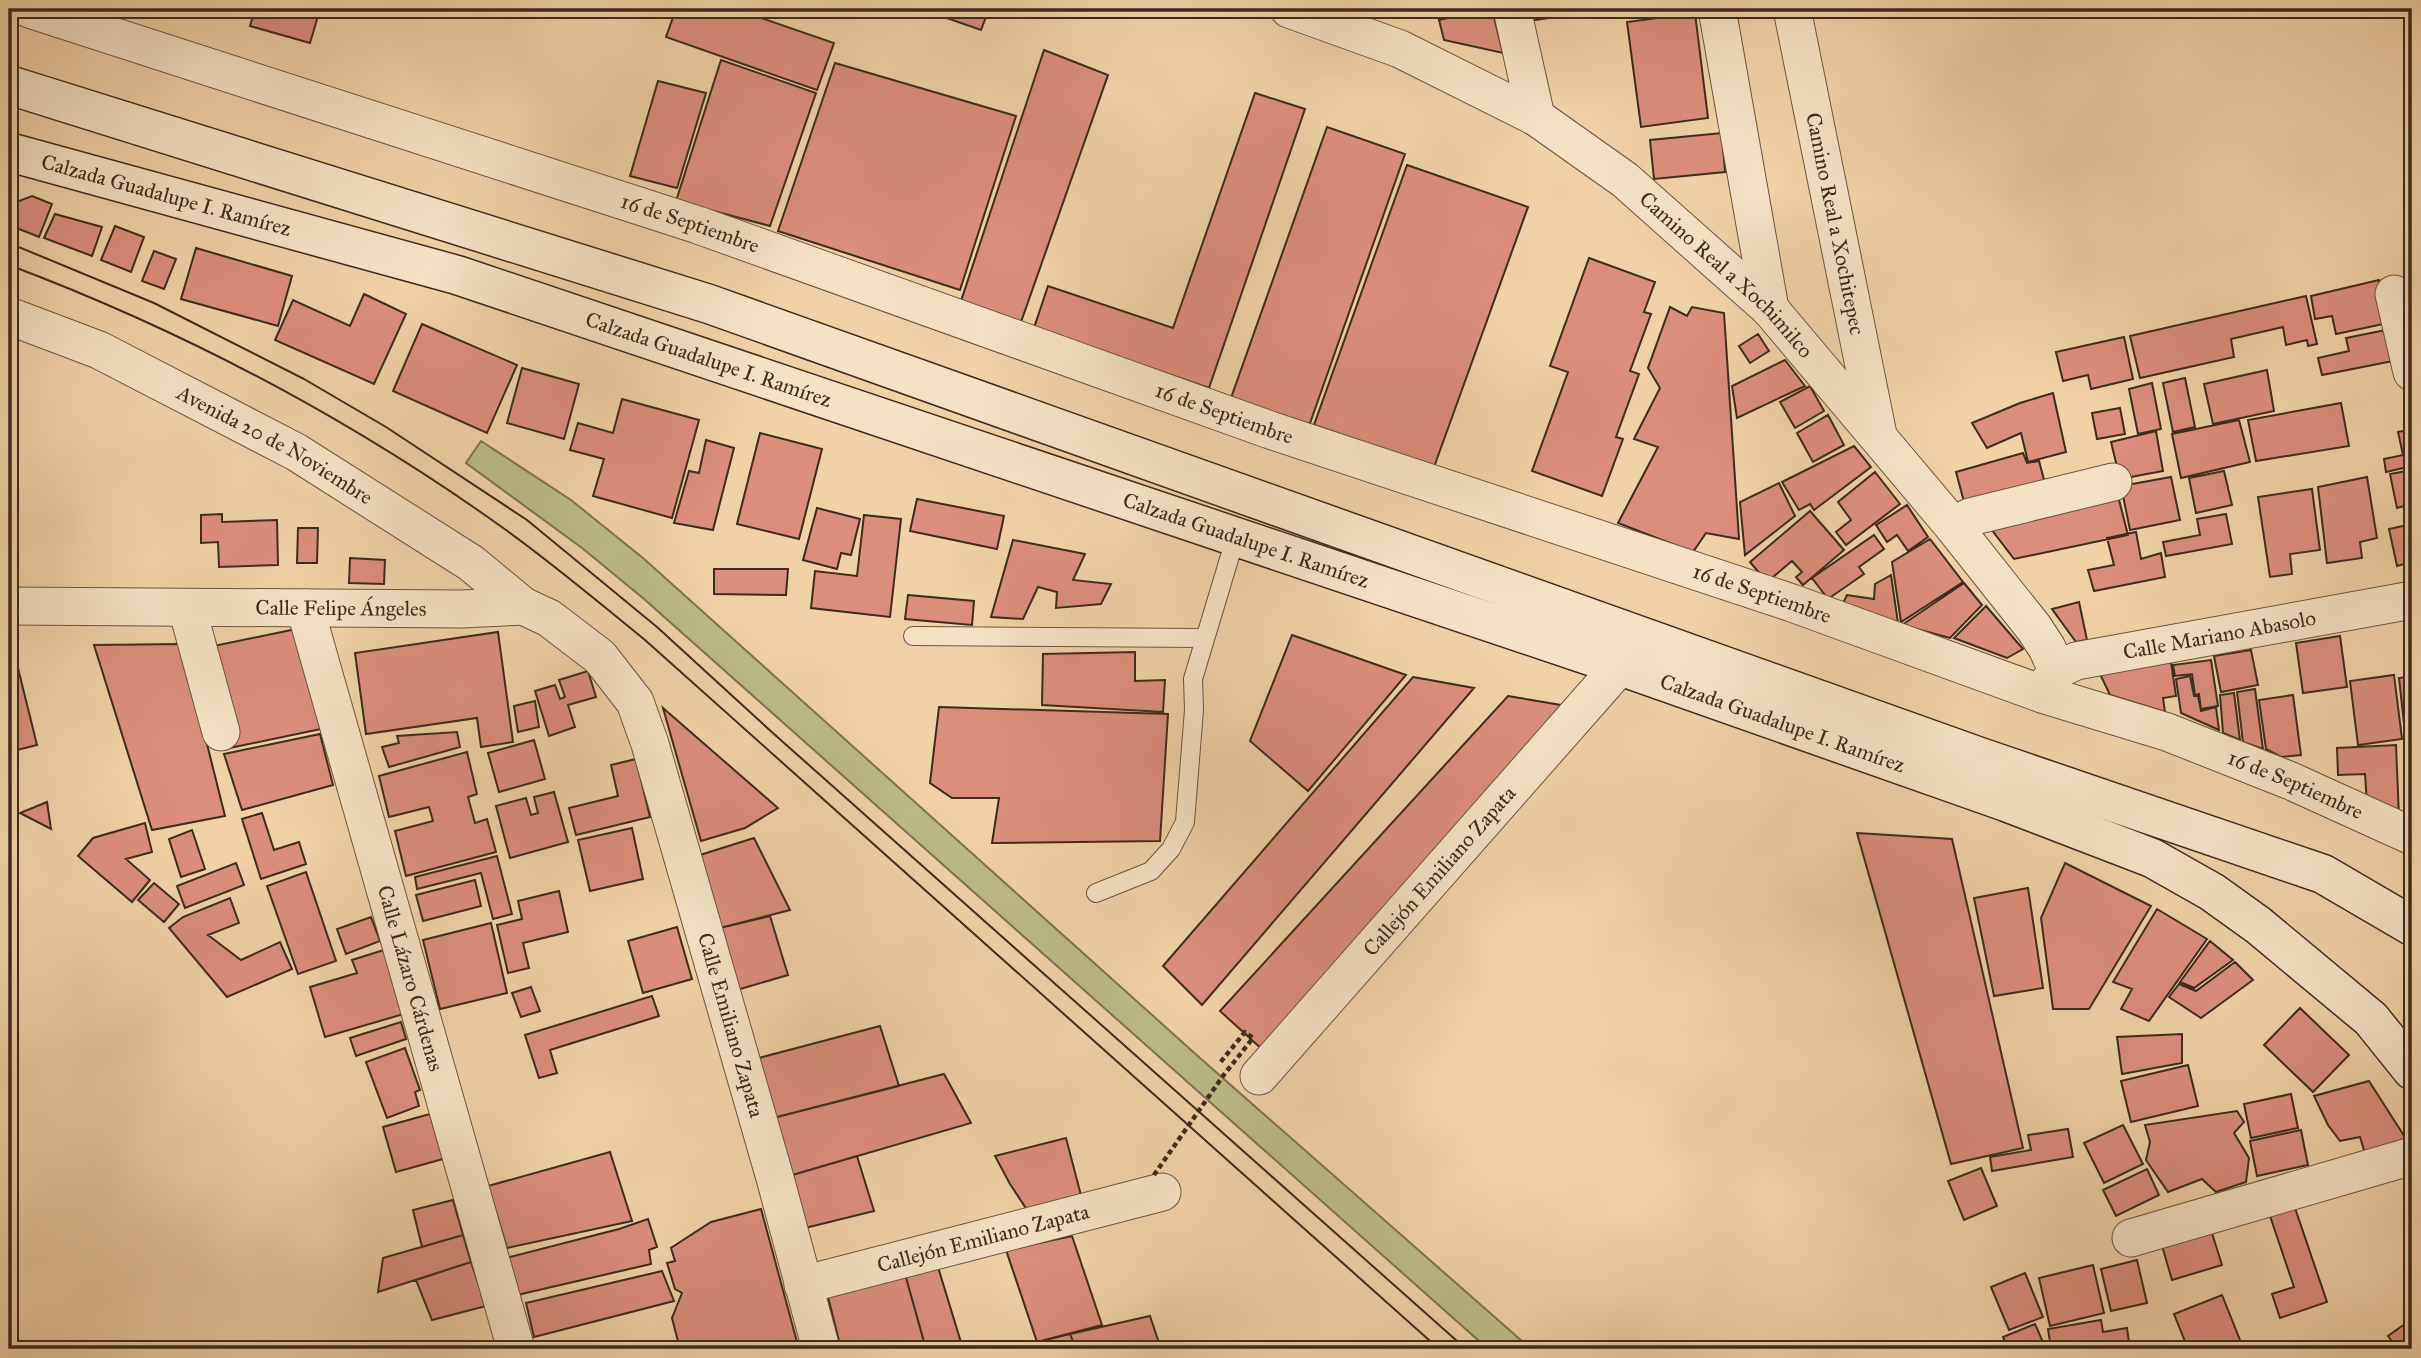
<svg xmlns="http://www.w3.org/2000/svg" width="2421" height="1358" font-family="'IM FELL Great Primer',serif">
	<rect width="100%" height="100%" fill="#f0d2a6"/>
	<filter id="stains"><feTurbulence type="fractalNoise" baseFrequency=".00286" numOctaves="4"/><feColorMatrix values="0 0 0 0 .2 0 0 0 0 .09 0 0 0 0 .02 0 0 0 .5 -.17"/></filter>
	<radialGradient id="worn" r=".72"><stop offset=".6" stop-color="#630" stop-opacity="0"/><stop offset="1" stop-color="#630" stop-opacity=".3"/></radialGradient>
	<path fill="#bcbb84" stroke="#7c7350" stroke-width="2" d="M481,441l90,59 72,58 557,500 331,291h-43l-844,-750 -62,-51 -116,-85z"/>
	<path fill="#dc8e7d" stroke="#3d2b1d" stroke-width="2" d="M255,9h38l25,7 -8,27 -60,-17z
		M676,9h59l99,34 -17,47 -151,-53z
		M921,9h68l-8,21z
		M1422,9h36l-34,8z
		M1484,9h8l11,44 -59,-13 -5,-20z
		M1526,9h75l1,1 -74,11z
		M1695,13l13,105 -67,9 -14,-105z
		M1044,50l64,25 -87,247 -60,-21z
		M721,60l95,33 -46,133 -94,-25z
		M835,63l181,53 -56,174 -182,-59z
		M658,81l48,12 -29,95 -47,-12z
		M1255,93l50,16 -96,279 -175,-60 14,-42 125,42z
		M1327,127l78,27 -96,272 -78,-28z
		M1722,133l3,39 -71,7 -4,-39z
		M1407,165l121,42 -94,260 -120,-42z
		M32,196l20,8 -13,33 -30,-12v-24l5,2z
		M55,214l47,13 -10,29 -48,-18z
		M115,226l29,11 -13,35 -30,-12z
		M196,248l96,28 -14,50 -97,-27z
		M154,251l22,8 -12,30 -22,-8z
		M1589,258l66,24 -11,30 7,2 -21,57 9,3 -23,63 7,2 -21,57 -70,-25 36,-99 -18,-6z
		M2379,280l9,43 -52,11 -4,-18 -17,3 -4,-23z
		M364,294l42,20 -32,70 -99,-44 18,-40 57,26z
		M2306,296l11,48 -9,2 -1,-6 -21,5 -3,-18 -52,12 3,18 -94,21 -10,-42z
		M1670,307l17,9 5,-9 32,6 15,226 -33,-6 -13,19 -75,-29 40,-76 -24,-8 26,-51 -12,-20z
		M422,324l95,41 -30,68 -94,-42z
		M2386,330l7,31 -71,14 -4,-17 31,-7 -3,-13z
		M1758,334l11,17 -19,12 -11,-17z
		M2124,337l9,42 -42,10 -3,-14 -25,6 -7,-29z
		M1785,360l20,26 -68,32 -5,-32z
		M522,368l57,16 -15,55 -57,-16z
		M2267,370l7,41 -61,13 -9,-40z
		M2185,378l10,49 -22,5 -10,-49z
		M2152,383l9,46 -23,5 -9,-45z
		M1810,386l14,25 -29,17 -15,-26z
		M2053,393l13,59 -38,10 -7,-29 -34,15 -15,-25 48,-20z
		M622,399l77,21 -27,98 -79,-22 11,-37 -34,-9 8,-27 35,10z
		M2341,403l8,43 -93,15 -8,-41z
		M2120,408l5,26 -28,5 -5,-26z
		M1828,415l16,30 -31,17 -16,-29z
		M2239,420l11,42 -69,16 -9,-44z
		M2412,429v37l-26,6 -2,-13 19,-4 -5,-23z
		M2156,431l7,40 -43,8 -9,-37z
		M760,433l62,16 -23,90 -62,-15z
		M706,440l28,8 -21,82 -39,-7 15,-52 10,2z
		M1854,446l17,21 -57,43 -4,-6 -11,6 -17,-28z
		M2023,453l4,10 12,-2 8,30 -80,22 -11,-41z
		M2412,470v34l-15,4 -7,-34z
		M2224,471l8,34 -36,8 -7,-35z
		M1875,472l25,32 -54,41 -10,-13 15,-12 -13,-18z
		M2171,477l9,43 -50,10 -9,-44z
		M2367,477l10,61 -17,4 2,16 -35,5 -9,-76z
		M1779,483l16,33 -50,39 -5,-53z
		M2115,484l13,51 -114,24 -32,-42z
		M2312,489l8,61 -30,4 2,20 -22,3 -12,-80z
		M917,499l87,17 -7,33 -87,-18z
		M1907,505l21,32 -20,14 -11,-16 -10,7 -11,-17z
		M817,508l43,11 -9,36 -10,-2 -4,16 -34,-9z
		M1810,511l34,39 -41,35 -7,-8 6,-5 -10,-11 -25,21 -17,-20z
		M222,514v8l55,-2 1,45 -59,2 -1,-25 -17,1v-28z
		M2226,514l6,30 -66,12 -3,-14 37,-7 -3,-16z
		M864,515l37,4 -11,98 -79,-9 4,-37 42,5z
		M2412,524v38l-15,4 -8,-37z
		M298,528h20l-1,35h-20z
		M2136,532l5,27 20,-6 4,24 -71,14 -6,-21 26,-5 -7,-27z
		M1874,535l10,14 -25,18 5,7 -36,25 -16,-21z
		M1930,539l33,43 -62,40 -9,-60z
		M1013,540l72,14 -12,26 38,4 -10,20 -45,4 1,-16 -19,-5 -15,32 -32,-2z
		M350,558l35,2 -1,24 -35,-1z
		M714,569h74l-2,26 -72,-1z
		M1891,575l7,48 -57,-16 6,-12 27,4 1,-15z
		M1964,583l18,22 -32,33 -48,-13z
		M908,595l66,6 -2,24 -67,-6z
		M2079,602l8,38 -11,2 -24,-33z
		M1986,606l37,43 -16,9 -53,-20z
		M301,628l20,101 -96,20 -21,-101z
		M498,632l15,110 -32,5 -4,-29 -111,16 -11,-81z
		M1292,635l114,40 -98,116 -58,-50z
		M2340,636l7,51 -44,6 -7,-50z
		M182,644l43,172 -73,14 -58,-185z
		M2251,650l7,35 -37,7 -7,-36z
		M14,652l23,93 -28,7v-99z
		M1135,652v29l30,-1 -2,32 -121,-7 1,-51z
		M2211,660l7,46 -17,3 -2,-15 -4,1 -3,-21 -17,2 -2,-11z
		M2171,662l5,34 -13,2 2,14 -55,-17 -10,-21z
		M588,671l8,26 -28,8 7,22 -26,9 -14,-45 20,-6 5,14 5,-2 -6,-17z
		M2394,675l8,64 -44,6 -8,-64z
		M2190,676l4,20h4l3,15 15,-4 3,23 -38,-17 -5,-34z
		M2412,676v65l-6,1 -7,-64z
		M1413,677l61,11 -272,317 -39,-39z
		M2255,689l8,60 -20,-7 -6,-50z
		M2234,693l6,47 -17,-7 -3,-38z
		M2293,695l8,60 -20,2 -15,-8 -7,-49z
		M1508,696l59,10 -303,345 -44,-40z
		M535,701l4,26 -21,5 -4,-26z
		M939,707l229,7 -8,127 -168,2 7,-45h-47l-22,-15z
		M663,708l115,100 -33,20 -44,13z
		M457,732l3,15 -71,20 -7,-20 17,-4 -2,-7z
		M320,734l13,51 -91,25 -18,-56z
		M534,740l11,39 -46,13 -11,-39z
		M2396,745l3,72 -32,-12 -2,-31 -27,1 -1,-27z
		M467,752l10,42 -9,3 7,26 12,-4 9,33 -90,24 -11,-45 38,-10 -4,-14 -40,10 -10,-41z
		M636,759l14,58 -74,18 -7,-27 49,-12 -7,-31z
		M554,792l14,50 -58,16 -14,-52 30,-8 5,17 7,-2 -4,-16z
		M47,802l4,27 -31,-16z
		M262,813l12,37 25,-8 7,22 -45,15 -19,-60z
		M145,823l7,29 -26,7 24,21 -18,22 -54,-46 15,-18z
		M632,828l11,51 -53,12 -12,-51z
		M192,830l13,39 -24,8 -12,-38z
		M1857,833l95,6 71,309 -72,16z
		M754,838l36,72 -70,18 -20,-73z
		M497,856l15,58 -19,5 -12,-46 -64,16 -2,-12z
		M236,863l8,22 -59,23 -8,-22z
		M2065,863l86,43 -62,103h-36l-12,-91z
		M306,872l30,89 -38,13 -31,-88z
		M475,880l6,26 -58,15 -7,-26z
		M154,883l25,21 -15,18 -26,-22z
		M2028,888l15,100 -49,8 -20,-98z
		M559,891l9,41 -45,11 6,25 -21,5 -11,-48 25,-6 -4,-18z
		M230,898l9,25 -31,12 33,25 39,-18 12,27 -65,28 -58,-69 14,-11z
		M2157,909l50,30 -58,82 -28,-12 11,-20 -19,-7z
		M770,916l18,59 -51,15 -17,-62z
		M371,917l9,24 -34,13 -9,-25z
		M491,923l16,70 -67,16 -17,-69z
		M677,927l15,52 -49,14 -15,-52z
		M2210,941l23,19 -39,28 -14,-6z
		M387,949l20,64 -82,24 -15,-50 47,-14 -5,-13z
		M2235,962l18,18 -52,38 -32,-21 10,-13 17,7z
		M531,987l9,24 -19,6 -9,-24z
		M652,996l7,20 -109,34 7,23 -18,5 -14,-43z
		M2300,1008l49,47 -36,37 -49,-47z
		M401,1022l5,17 -50,17 -6,-18z
		M880,1026l19,60 -126,32 -18,-59z
		M2182,1034v29l-60,11 -5,-37z
		M405,1048l15,42 -5,2 4,14 -32,12 -21,-56z
		M2188,1065l10,41 -67,16 -10,-41z
		M944,1074l27,49 -182,53 -16,-58z
		M2369,1081l39,61 -41,18 -7,-23 -20,4 -12,-16 -14,-29z
		M2291,1094l7,34 -47,10 -7,-34z
		M2237,1111l7,11 -10,11 15,25 -3,24 -30,10 -14,-13 -34,13 -22,-32 4,-18 -5,-17z
		M430,1114l13,45 -47,13 -13,-45z
		M2123,1125l20,39 -39,19 -20,-40z
		M2068,1129l5,28 -81,14 -2,-14 41,-7 -3,-15z
		M2301,1130l7,35 -51,11 -7,-35z
		M1066,1138l17,65 -52,13 -21,-32 -15,-28z
		M610,1152l22,69 -125,27 -19,-62z
		M857,1156l17,55 -69,17 -16,-52z
		M1981,1168l16,38 -33,14 -16,-39z
		M2147,1169l12,26 -43,21 -13,-26z
		M453,1200l10,35 -41,12 -9,-37z
		M2295,1208l32,94 -47,16 -8,-24 22,-7 -24,-71z
		M761,1209l36,133 -25,7h-92l-8,-31 10,-25 -7,-4 -8,-26 8,-2 -4,-13 40,-26z
		M648,1219l9,28 -8,3 2,14 -134,31 -11,-37 113,-29z
		M2211,1230l11,35 -50,15 -10,-34z
		M463,1235l8,27 -93,30 5,-34z
		M1072,1236l30,89 -65,17 -31,-92z
		M2137,1260l10,43 -36,8 -10,-42z
		M471,1262l15,44 -54,14 -16,-40z
		M2093,1265l11,48 -54,13 -11,-48z
		M938,1267l25,82h-37l-21,-75z
		M662,1271l12,30 -140,36 -8,-34z
		M2025,1273l18,44 -34,13 -18,-43z
		M905,1274l21,75h-85l-13,-52z
		M2222,1295l20,50 -10,4h-44l-14,-35z
		M1150,1316l11,33h-85l-6,-15z
		M2412,1319v30h-14l-10,-13z
		M2101,1320l2,12 24,-4 3,21 -79,-1 -3,-19z
		M2035,1324l11,25h-38l-5,-12z
		M1070,1334l6,15h-65l26,-7z"/>
	<g fill="none" stroke-linecap="round" stroke-linejoin="round">
		<defs>
			<path id="service" d="M913,636l292,2
				M1096,893l55,-22 20,-22 14,-27 9,-112 -1,-31 43,-143"/>
			<g id="minor">
				<path id="s1" d="M29,9l669,216 572,205 522,173 250,91 125,38 124,49 121,55"/>
				<path id="s2" d="M1289,9l111,40 136,68 89,63 145,129 183,217 81,102 13,20 10,22"/>
				<path d="M1512,9l24,108"/>
				<path d="M1717,9l53,300"/>
				<path id="s3" d="M1792,9l86,426"/>
				<path d="M2394,294l18,78"/>
				<path id="s4" d="M9,316l90,34 197,102 175,111 52,43"/>
				<path d="M1953,526l17,-9 143,-35"/>
				<path id="s5" d="M9,606l453,3 61,-3 26,12 51,39 35,45 15,42 125,434 46,171"/>
				<path d="M187,608l34,124"/>
				<path id="s6" d="M305,608l211,741"/>
				<path id="s7" d="M2043,691l14,-21 19,-9 336,-61"/>
				<path id="s8" d="M1259,1076l361,-410"/>
				<path d="M2131,1238l281,-82"/>
				<path id="s9" d="M803,1285l359,-93"/>
			</g>
			<g id="secondary">
				<path d="M9,85l700,219 1271,453 343,117 89,52"/>
				<path id="s10" d="M9,152l448,123 1163,391 386,136 146,56 60,34 46,33 113,94 41,51"/>
			</g>
		</defs>
		<use href="#service" stroke="#6a553f" stroke-width="20"/>
		<use href="#minor" stroke="#6a553f" stroke-width="39"/>
		<use href="#secondary" stroke="#3d2b1d" stroke-width="41"/>
		<use href="#service" stroke="#f5e2c5" stroke-width="18"/>
		<use href="#minor" stroke="#f5e2c5" stroke-width="37"/>
		<use href="#secondary" stroke="#f5e2c5" stroke-width="38"/>
		<path stroke="#3d2b1d" stroke-width="2" d="M9,243l145,60 150,76 82,48 141,93 130,107 117,107 692,615
			M9,265c175,66 338,152 490,260 51,36 98,76 146,115l794,709"/>
		<path stroke="#3d2b1d" stroke-width="4.5" stroke-dasharray="5 3.5" stroke-linecap="butt" d="M1154,1175l69,-99 30,-38 -8,-6 -26,32"/>
	</g>
	<g text-anchor="middle" stroke-width="5" stroke-linejoin="round" paint-order="stroke">
		<g font-size="21" fill="#3d2b1d" stroke="#f5e2c5">
			<text dy="7" stroke="none"><textPath href="#s10" startOffset="163">Calzada Guadalupe I. Ramírez</textPath></text>
			<text dy="7" stroke="none"><textPath href="#s1" startOffset="695">16 de Septiembre</textPath></text>
			<text dy="7" stroke="none"><textPath href="#s3" startOffset="219">Camino Real a Xochitepec</textPath></text>
			<text dy="7" stroke="none"><textPath href="#s2" startOffset="518">Camino Real a Xochimilco</textPath></text>
			<text dy="7" stroke="none"><textPath href="#s10" startOffset="730">Calzada Guadalupe I. Ramírez</textPath></text>
			<text dy="7" stroke="none"><textPath href="#s1" startOffset="1262">16 de Septiembre</textPath></text>
			<text dy="7" stroke="none"><textPath href="#s4" startOffset="296">Avenida 20 de Noviembre</textPath></text>
			<text dy="7" stroke="none"><textPath href="#s10" startOffset="1297">Calzada Guadalupe I. Ramírez</textPath></text>
			<text dy="7" stroke="none"><textPath href="#s1" startOffset="1829">16 de Septiembre</textPath></text>
			<text dy="7" stroke="none"><textPath href="#s5" startOffset="332">Calle Felipe Ángeles</textPath></text>
			<text dy="7" stroke="none"><textPath href="#s7" startOffset="192">Calle Mariano Abasolo</textPath></text>
			<text dy="7" stroke="none"><textPath href="#s10" startOffset="1864">Calzada Guadalupe I. Ramírez</textPath></text>
			<text dy="7" stroke="none"><textPath href="#s1" startOffset="2396">16 de Septiembre</textPath></text>
			<text dy="7" stroke="none"><textPath href="#s8" startOffset="273">Callejón Emiliano Zapata</textPath></text>
			<text dy="7" stroke="none"><textPath href="#s6" startOffset="385">Calle Lázaro Cárdenas</textPath></text>
			<text dy="7" stroke="none"><textPath href="#s5" startOffset="1001">Calle Emiliano Zapata</textPath></text>
			<text dy="7" stroke="none"><textPath href="#s9" startOffset="186">Callejón Emiliano Zapata</textPath></text>
		</g>
	</g>
	<rect width="2421" height="1358" fill="none" stroke="#f0d2a6" stroke-width="35"/>
	<rect x="10" y="10" width="2400" height="1337" fill="none" stroke="#3d2b1d" stroke-width="3.5"/>
	<rect x="18" y="18" width="2386" height="1323" fill="none" stroke="#3d2b1d" stroke-width="2"/>
	<rect width="100%" height="100%" filter="url(#stains)"/>
	<rect width="100%" height="100%" fill="url(#worn)"/>
</svg>
